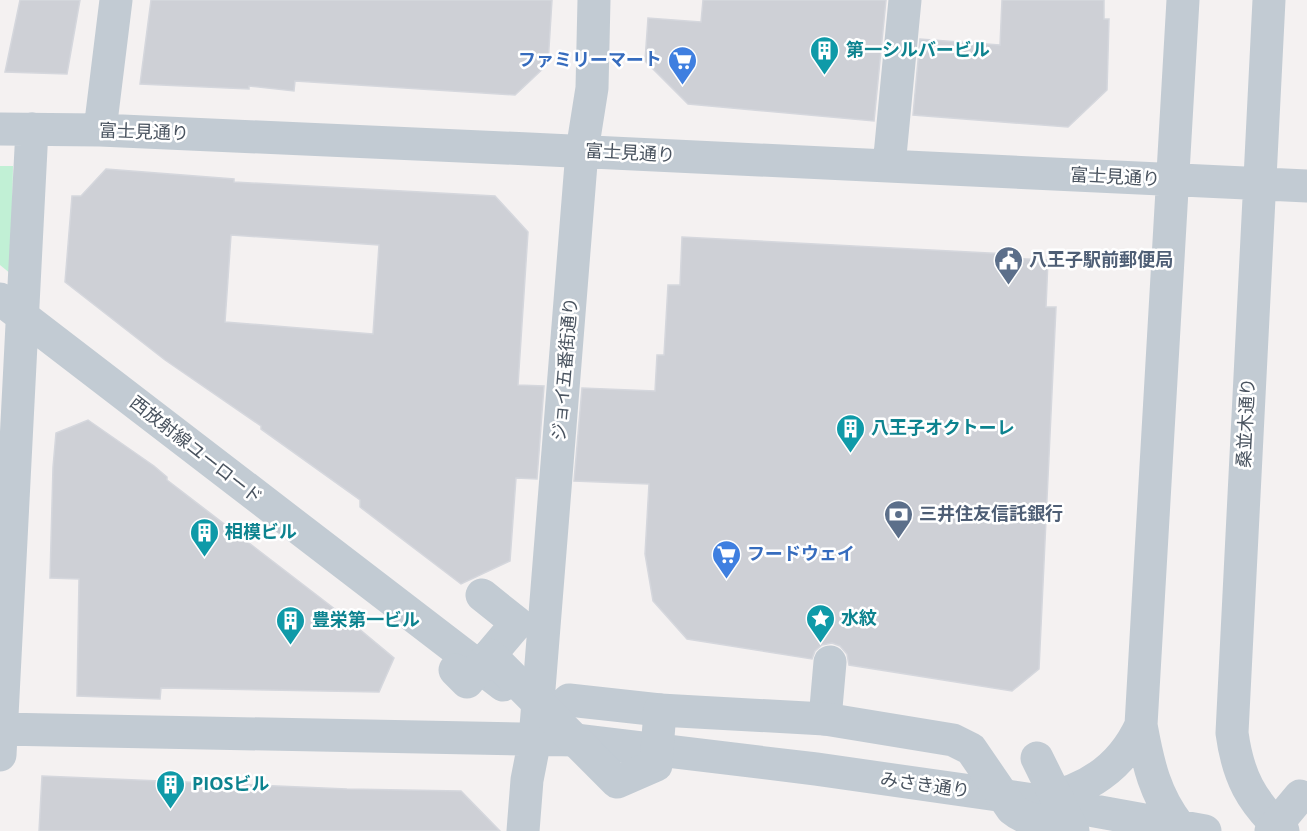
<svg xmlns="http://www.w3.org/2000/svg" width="1307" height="831" font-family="'Open Sans','Noto Sans JP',sans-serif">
	<rect width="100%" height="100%" fill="#f4f1f1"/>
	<path fill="#c1f0d5" d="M0,166h13l-2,108 -11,-9z"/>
	<path fill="#ced0d6" stroke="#d5d7dd" stroke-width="1.5" fill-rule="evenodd" d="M20,0h60l-13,74 -62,-2z
		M151,0h401l-4,64 -33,31 -220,-14 -1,10 -45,-5v3l-109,-5z
		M703,0h183l-12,121 -186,-17 -43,-43 3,-43 53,4z
		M1002,0h102v19h5l-2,71 -39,37 -155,-12 7,-76 80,6z
		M106,169l128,10v3l261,14 33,36 -10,153 26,1 -7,93 -21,-1 -6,83 -49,23 -101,-77v-7l-99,-71v-3l-96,-66 -100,-78 7,-86h9zM231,235l148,10 -6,89 -148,-12z
		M682,237l326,17v4l40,2 -2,47h10l-17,362 -27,22 -163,-26 -2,-11 -7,-8 -8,-3 -10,2 -7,6 -3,8 -125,-20 -34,-38 -8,-47 4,-70 -75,-3 8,-93 73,3 2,-36h7l4,-70h12z
		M88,420l66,46 13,11v3l173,133 54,45 -15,34 -218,-4 -1,11 -83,-3 2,-117 -29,-1 3,-111 3,-34z
		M42,776l305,13 114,2 39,40h-461z"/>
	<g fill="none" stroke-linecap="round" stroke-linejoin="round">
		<path stroke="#c2cbd3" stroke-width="33" d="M1269,0l-37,733c6,44 19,68 51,98
			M0,129l100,1 429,19 778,37
			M100,130l16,-130
			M889,166l16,-166
			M0,299l503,386
			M482,595l35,28 -27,32
			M551,718l18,-18 91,10
			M825,719l5,-57
			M1141,725c7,39 14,70 38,101
			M0,729l575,11 241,29 218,31 171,31
			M0,755l32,-626
			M1042,799c44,-8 80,-32 99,-74l42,-725
			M523,831l4,-51 8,-41 47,-588 10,-63 2,-88"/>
		<path stroke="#c2cbd3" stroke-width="33" d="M455,670l12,12 23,-27 127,127 39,-17 4,-55 165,9 128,21 18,9 41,60c17,14 34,12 54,12
			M1037,758l36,73
			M1271,831l29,-35"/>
	</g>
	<defs>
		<symbol id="building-pin" viewBox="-11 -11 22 30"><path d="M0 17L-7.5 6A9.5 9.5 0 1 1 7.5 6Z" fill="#0f9aa8" stroke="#fff"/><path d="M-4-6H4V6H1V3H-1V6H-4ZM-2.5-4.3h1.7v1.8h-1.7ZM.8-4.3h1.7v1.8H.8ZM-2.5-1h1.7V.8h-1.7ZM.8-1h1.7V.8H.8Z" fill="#fff"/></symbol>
		<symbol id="supermarket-pin" viewBox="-11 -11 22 30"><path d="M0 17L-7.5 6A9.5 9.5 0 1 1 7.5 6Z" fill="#3f7fe0" stroke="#fff"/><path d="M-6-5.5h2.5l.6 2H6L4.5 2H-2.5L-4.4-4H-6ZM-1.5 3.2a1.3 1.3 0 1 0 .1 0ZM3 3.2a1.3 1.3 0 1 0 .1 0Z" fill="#fff"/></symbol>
		<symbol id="civic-pin" viewBox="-11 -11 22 30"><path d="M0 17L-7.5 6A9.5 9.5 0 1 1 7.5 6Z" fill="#5c6f8a" stroke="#fff"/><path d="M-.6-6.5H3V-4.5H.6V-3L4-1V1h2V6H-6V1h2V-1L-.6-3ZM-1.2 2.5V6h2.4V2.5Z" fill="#fff"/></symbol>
		<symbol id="bank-pin" viewBox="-11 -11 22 30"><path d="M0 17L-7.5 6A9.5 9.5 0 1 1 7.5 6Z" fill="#5c6f8a" stroke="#fff"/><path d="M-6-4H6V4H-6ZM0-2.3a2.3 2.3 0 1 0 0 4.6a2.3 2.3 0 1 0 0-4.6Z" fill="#fff"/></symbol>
		<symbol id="sight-pin" viewBox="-11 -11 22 30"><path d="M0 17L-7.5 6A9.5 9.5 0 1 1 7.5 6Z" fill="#0f9aa8" stroke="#fff"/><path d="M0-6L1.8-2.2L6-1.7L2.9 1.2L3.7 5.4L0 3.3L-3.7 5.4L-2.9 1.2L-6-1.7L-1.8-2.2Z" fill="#fff"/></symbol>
	</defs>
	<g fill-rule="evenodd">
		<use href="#building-pin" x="808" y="34" width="33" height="45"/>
		<use href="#supermarket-pin" x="666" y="44" width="33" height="45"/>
		<use href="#civic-pin" x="992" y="244" width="33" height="45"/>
		<use href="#building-pin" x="834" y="412" width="33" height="45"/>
		<use href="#bank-pin" x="882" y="498" width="33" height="45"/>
		<use href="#building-pin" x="188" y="516" width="33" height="45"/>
		<use href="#supermarket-pin" x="710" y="538" width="33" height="45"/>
		<use href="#sight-pin" x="804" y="602" width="33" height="45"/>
		<use href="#building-pin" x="274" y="604" width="33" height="45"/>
		<use href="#building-pin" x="154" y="768" width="33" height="45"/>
	</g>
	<g text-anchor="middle" stroke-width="5" stroke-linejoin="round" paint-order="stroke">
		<g font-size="18" font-weight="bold" fill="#0d838f" stroke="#fff" text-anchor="start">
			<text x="846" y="56">第一シルバービル</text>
			<text x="871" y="434">八王子オクトーレ</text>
			<text x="225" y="538">相模ビル</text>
			<text x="841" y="624">水紋</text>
			<text x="312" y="626">豊栄第一ビル</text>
			<text x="192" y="790">PIOSビル</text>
		</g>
		<g font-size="18" font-weight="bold" fill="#366cbe" stroke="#fff" text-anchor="end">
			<text x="662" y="66">ファミリーマート</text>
			<text x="747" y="560" text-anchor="start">フードウェイ</text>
		</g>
		<g font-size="18" fill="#49535f" stroke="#fff">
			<text transform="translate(144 132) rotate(2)" y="6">富士見通り</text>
			<text transform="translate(630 153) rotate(3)" y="6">富士見通り</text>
			<text transform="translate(1115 177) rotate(3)" y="6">富士見通り</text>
			<text transform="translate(565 369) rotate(-85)" y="6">ジョイ五番街通り</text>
			<text transform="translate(1246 423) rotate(-87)" y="6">桑並木通り</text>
			<text transform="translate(196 450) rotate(38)" y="6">西放射線ユーロード</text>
			<text transform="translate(925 785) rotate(8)" y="6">みさき通り</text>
		</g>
		<g font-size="18" font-weight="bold" fill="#4e5e75" stroke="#fff" text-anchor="start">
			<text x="1029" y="266">八王子駅前郵便局</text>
			<text x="919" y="520">三井住友信託銀行</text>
		</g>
	</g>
</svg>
